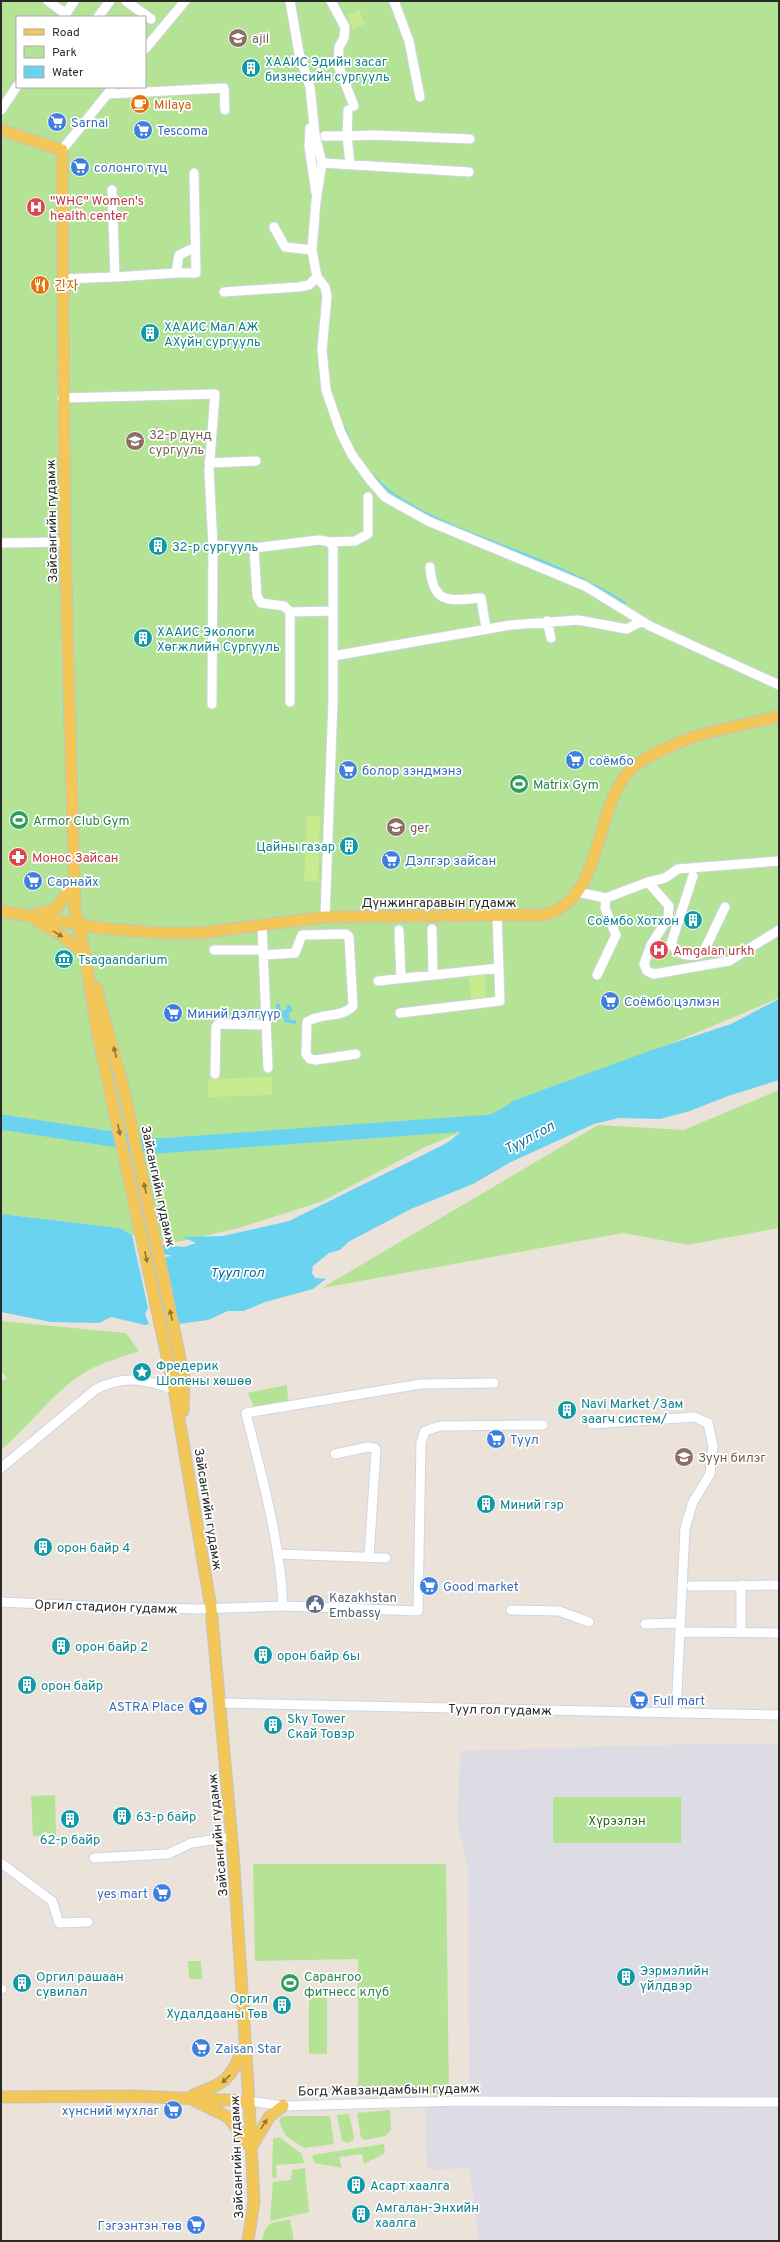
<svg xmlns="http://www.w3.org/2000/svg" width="780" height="2242" font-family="Overpass,'Noto Sans KR',sans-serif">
	<rect width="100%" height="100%" fill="#ebe3da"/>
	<path fill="#dddbe3" d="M698,1744h81v497h-300l-10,-73 -37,2 -5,-2 -2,-71 44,-1 -1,-228 -10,-44 2,-73z"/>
	<path fill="#b4e395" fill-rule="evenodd" d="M1,1h778v997l-354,149 -102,54 -84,27 -61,14 -46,-7 -12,-7 -119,-14zM17,17h128v70h-128z
		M779,1090v138l-91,17 -65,-12 -301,55 276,-163 86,5z
		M1,1321l125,12 13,18c-16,6 -36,11 -52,20 -34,20 -56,54 -86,79v-69l6,-3 -6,-7z
		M287,1385l1,16 -34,6 -6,-14z
		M55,1795l1,40 -23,1 -2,-40z
		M553,1797h128v46h-128z
		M253,1864h193l3,230h-91v-135l-103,2z
		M188,1961h13l1,18h-13z
		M309,1990h18v64h-18z
		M390,2110l1,20 -6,6 -20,4 -4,-2 -4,-25z
		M349,2114l5,23 -1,3 -5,3 -6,-2 -5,-26z
		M282,2116h48l4,28 -30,4 -19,-13 -6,-14z
		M279,2137l23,17 2,9 -28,2 1,13 -5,-1 1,-38z
		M384,2144l1,9 -21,11 -2,-10 -23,3 3,11 -28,-5 -2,-8z
		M305,2168l4,44 -39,9 3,-39 18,-2 1,-10z
		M290,2219l4,22h-32c4,-21 9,-17 28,-22z"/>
	<path fill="#c9eb90" d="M359,10l6,14 -12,5 -6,-14z
		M307,816h13l-2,65h-14z
		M485,974l1,25 -15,1 -2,-25z
		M272,1077v18l-64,2v-18z"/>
	<path fill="#6ad3f0" d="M779,999v81l-51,16 -38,15 -30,8 -41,-1 -25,6 -83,38 -38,22 -62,25 -63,33 -8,8 -11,3 -16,13 -1,7 3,5 11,1 -13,10 -48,13 -21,9h-16l-20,9 -36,5 -14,-67 14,-2 -16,-4 -1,-8 29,3 12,-4 -14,-6 41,-1 66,-15 156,-77c9,-5 14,-12 22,-17 15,-9 31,-15 46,-26l136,-50 82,-27z
		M276,1004h4l1,7 5,-1 1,-5h3l3,6 -4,1 1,8h6v4l-12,-2v-5h-7z
		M1,1214l119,14 12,7 16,73 -3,6 4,10 -4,1 -34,-8 -12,6 -48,-1 -50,-10z"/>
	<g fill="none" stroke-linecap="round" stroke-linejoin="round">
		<path stroke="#6ad3f0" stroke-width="2.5" d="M344,427l4,10
			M372,475c25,27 60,42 93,56 54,22 111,40 160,72"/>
		<path stroke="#6ad3f0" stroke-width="15" d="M1,1122l157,24 335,-24"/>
		<defs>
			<path id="minor" d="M48,1l18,13
				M126,1l25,18
				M290,1l9,52 11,34 5,48 7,28 -6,38 -4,49 5,27 8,10 2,9 -5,54 4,40 15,43 11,22 19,26 14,16 43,24 157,65 65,40 129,59
				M331,1l14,26 -1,11 -5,9 -1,18 16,41
				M394,1l15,40 11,56
				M64,17l10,-16
				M98,17l12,-16
				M145,49l40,-48
				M108,94l116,-6 1,22
				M1,110l16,-24
				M348,110l-1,26 27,-1 96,4
				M310,128l-1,18 7,47
				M325,136h22l3,28
				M62,150l51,-63
				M322,163l147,9
				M274,227l11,20 27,3
				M176,273h20l-2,-100
				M115,277l61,-4 3,-18 16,-8
				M62,279l53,-2 -3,-87
				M224,292l74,-5 11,-2 8,-8
				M62,398l153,-4 -6,77 4,74
				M209,463l47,-2
				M330,542l25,-1 13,-7v-37
				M1,543l64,-1
				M254,548l3,48 4,7 23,3 6,6 43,-1
				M430,567c3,39 20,33 51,31l5,30
				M290,612v90
				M547,621l4,17
				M333,656l178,-31 67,-5 49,9 15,-8
				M212,704l1,-159 41,3 65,-8 11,2 3,6v152l-8,217
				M693,876l-22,68c8,11 19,14 32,9l22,-46
				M648,882l21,24 -1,12 -17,27 -7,19 3,7 7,3 75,-13 50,-31
				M577,892l29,6 42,-16 17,-4 13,-9 101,-8
				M262,924l6,144
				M432,929l1,46
				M399,930l2,48
				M214,950h49
				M263,955l32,-2 7,-18 44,-1 3,3 4,69c-12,13 -32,6 -46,16l-1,32 4,5 6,1 40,-6
				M597,975l19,-40 -11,-27 1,-10
				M378,981l121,-13
				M400,1013l100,-12 -3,-86
				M215,1074l1,-47 2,-3 47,1
				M592,1424l102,-7 14,6 5,23 -3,28 -17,28 -8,26 -9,185
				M335,1454l33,-7 7,1 1,2 -7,107
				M1,1468l95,-79c29,-15 49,-9 78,0
				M278,1554l108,4
				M741,1585v48
				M691,1586l88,-1
				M1,1602l105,5 92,2 85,-3 135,5 3,-168 4,-12 15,-5 103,-1
				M283,1606c-3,-66 -21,-129 -37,-193l175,-29 73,-1
				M511,1610l48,1 30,11
				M645,1624l35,-1
				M680,1632l99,1
				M220,1703l559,12
				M94,1858l74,-4 23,-11 41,-6
				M1,1863l51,38 7,22 29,-1
				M1,1989h1
				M249,2101l34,5 178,-5 318,1"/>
			<path id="major" d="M1,130l61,20 3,392 10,366 10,46 12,77 77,358 37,219 22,244 16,249 5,100 -6,40
				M1,911l99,17 58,5h41l126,-16 219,-2c61,-16 48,-106 87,-146 9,-8 21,-14 31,-19 10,-4 21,-10 31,-13 28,-9 58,-13 86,-21
				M34,915l21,-6 18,-23
				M36,920l28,17 21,17
				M96,987l28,103 55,263 5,25 -1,33
				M193,2095c32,-12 37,-14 50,-47
				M1,2097l131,-1 117,5
				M193,2100l35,17 23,31 18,-31 14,-11"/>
		</defs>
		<use href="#minor" stroke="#cfd4e2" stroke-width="11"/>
		<use href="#major" stroke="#c3c3c3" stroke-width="13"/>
		<use href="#minor" stroke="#fff" stroke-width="9"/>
		<use href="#major" stroke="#f2c758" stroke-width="11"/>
	</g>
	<defs><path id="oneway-solid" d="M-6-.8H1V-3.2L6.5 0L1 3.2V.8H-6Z"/></defs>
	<g fill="#8e7840">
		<use href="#oneway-solid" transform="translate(58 934) rotate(31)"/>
		<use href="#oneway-solid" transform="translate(115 1052) rotate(-105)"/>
		<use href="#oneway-solid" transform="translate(119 1130) rotate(78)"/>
		<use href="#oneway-solid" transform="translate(145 1188) rotate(-102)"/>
		<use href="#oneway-solid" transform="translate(146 1257) rotate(78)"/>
		<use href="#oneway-solid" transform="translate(171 1315) rotate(-102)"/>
		<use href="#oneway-solid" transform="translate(226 2079) rotate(137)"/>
		<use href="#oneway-solid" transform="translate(264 2124) rotate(-57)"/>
	</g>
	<defs>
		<symbol id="school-disc" viewBox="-11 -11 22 22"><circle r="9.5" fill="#8d6e63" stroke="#fff"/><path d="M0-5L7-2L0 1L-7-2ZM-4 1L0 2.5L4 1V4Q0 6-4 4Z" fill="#fff"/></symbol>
		<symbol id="building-disc" viewBox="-11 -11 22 22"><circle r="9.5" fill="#0f9aa8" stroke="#fff"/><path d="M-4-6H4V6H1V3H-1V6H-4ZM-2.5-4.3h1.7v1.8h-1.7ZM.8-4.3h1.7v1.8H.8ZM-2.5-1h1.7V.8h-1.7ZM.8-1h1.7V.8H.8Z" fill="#fff"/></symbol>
		<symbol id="cafe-disc" viewBox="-11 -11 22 22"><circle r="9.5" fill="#e8710a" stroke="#fff"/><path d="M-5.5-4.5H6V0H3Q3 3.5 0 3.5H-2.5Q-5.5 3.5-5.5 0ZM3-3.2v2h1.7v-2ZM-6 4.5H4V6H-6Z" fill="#fff"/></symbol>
		<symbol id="supermarket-disc" viewBox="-11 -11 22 22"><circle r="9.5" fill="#3f7fe0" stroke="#fff"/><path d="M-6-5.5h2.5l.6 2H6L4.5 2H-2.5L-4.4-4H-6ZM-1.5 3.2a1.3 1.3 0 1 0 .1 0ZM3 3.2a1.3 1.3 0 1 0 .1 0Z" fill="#fff"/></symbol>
		<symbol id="hospital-disc" viewBox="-11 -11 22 22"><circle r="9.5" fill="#e0444e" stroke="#fff"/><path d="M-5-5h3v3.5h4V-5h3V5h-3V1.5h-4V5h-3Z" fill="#fff"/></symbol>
		<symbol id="restaurant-disc" viewBox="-11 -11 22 22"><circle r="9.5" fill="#e8710a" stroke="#fff"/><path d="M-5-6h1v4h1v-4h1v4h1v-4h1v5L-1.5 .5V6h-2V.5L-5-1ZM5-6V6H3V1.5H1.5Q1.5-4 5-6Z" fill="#fff"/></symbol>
		<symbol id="stadium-disc" viewBox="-11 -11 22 22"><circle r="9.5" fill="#2e9e5b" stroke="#fff"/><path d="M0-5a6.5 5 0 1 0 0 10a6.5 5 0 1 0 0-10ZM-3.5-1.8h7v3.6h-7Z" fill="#fff"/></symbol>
		<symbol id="pharmacy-disc" viewBox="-11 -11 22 22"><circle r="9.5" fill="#e0444e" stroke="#fff"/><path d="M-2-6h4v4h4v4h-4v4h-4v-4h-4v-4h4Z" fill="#fff"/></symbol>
		<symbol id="museum-disc" viewBox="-11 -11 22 22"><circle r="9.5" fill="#0f9aa8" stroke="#fff"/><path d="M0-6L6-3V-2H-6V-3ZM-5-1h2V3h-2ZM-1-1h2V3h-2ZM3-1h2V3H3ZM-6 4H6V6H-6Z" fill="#fff"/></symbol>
		<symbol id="sight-disc" viewBox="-11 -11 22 22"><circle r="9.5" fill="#0f9aa8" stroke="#fff"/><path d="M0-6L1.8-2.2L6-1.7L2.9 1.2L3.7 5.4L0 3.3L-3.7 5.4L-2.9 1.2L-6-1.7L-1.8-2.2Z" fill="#fff"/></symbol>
		<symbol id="civic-disc" viewBox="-11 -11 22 22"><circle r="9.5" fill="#5c6f8a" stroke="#fff"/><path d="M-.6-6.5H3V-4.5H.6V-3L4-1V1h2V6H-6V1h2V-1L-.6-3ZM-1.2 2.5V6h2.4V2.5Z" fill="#fff"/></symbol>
	</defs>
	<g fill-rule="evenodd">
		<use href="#school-disc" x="227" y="27" width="22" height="22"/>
		<use href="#building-disc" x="240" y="57" width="22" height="22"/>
		<use href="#cafe-disc" x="129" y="93" width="22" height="22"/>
		<use href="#supermarket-disc" x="46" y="111" width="22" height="22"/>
		<use href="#supermarket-disc" x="132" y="119" width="22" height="22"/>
		<use href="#supermarket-disc" x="69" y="156" width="22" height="22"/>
		<use href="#hospital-disc" x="25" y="196" width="22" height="22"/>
		<use href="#restaurant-disc" x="29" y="274" width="22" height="22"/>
		<use href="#building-disc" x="139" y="322" width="22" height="22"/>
		<use href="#school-disc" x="124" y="430" width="22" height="22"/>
		<use href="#building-disc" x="147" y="535" width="22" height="22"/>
		<use href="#building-disc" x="132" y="627" width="22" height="22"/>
		<use href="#supermarket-disc" x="564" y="749" width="22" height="22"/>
		<use href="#supermarket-disc" x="337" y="759" width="22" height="22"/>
		<use href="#stadium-disc" x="508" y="773" width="22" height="22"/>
		<use href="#stadium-disc" x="8" y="809" width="22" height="22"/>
		<use href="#school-disc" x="385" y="816" width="22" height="22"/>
		<use href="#building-disc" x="338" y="835" width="22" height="22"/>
		<use href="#pharmacy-disc" x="7" y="846" width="22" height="22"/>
		<use href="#supermarket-disc" x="380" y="849" width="22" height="22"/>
		<use href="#supermarket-disc" x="22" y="870" width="22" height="22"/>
		<use href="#building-disc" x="682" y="909" width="22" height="22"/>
		<use href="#hospital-disc" x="648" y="939" width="22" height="22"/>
		<use href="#museum-disc" x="53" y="948" width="22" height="22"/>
		<use href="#supermarket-disc" x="599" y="990" width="22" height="22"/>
		<use href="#supermarket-disc" x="162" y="1002" width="22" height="22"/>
		<use href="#sight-disc" x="131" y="1361" width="22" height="22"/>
		<use href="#building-disc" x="556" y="1399" width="22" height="22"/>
		<use href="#supermarket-disc" x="485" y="1428" width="22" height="22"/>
		<use href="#school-disc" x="673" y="1446" width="22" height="22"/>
		<use href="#building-disc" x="475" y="1493" width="22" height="22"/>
		<use href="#building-disc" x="32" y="1536" width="22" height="22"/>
		<use href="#supermarket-disc" x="418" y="1575" width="22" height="22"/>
		<use href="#civic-disc" x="304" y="1593" width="22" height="22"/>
		<use href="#building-disc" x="50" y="1635" width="22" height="22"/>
		<use href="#building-disc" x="252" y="1644" width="22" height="22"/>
		<use href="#building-disc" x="16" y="1674" width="22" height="22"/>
		<use href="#supermarket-disc" x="628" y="1689" width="22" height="22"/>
		<use href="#supermarket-disc" x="187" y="1695" width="22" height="22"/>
		<use href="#building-disc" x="262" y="1714" width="22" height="22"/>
		<use href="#building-disc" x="111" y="1805" width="22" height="22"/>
		<use href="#building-disc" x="59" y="1808" width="22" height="22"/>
		<use href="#supermarket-disc" x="151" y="1882" width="22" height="22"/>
		<use href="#building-disc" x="615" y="1966" width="22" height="22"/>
		<use href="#building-disc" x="11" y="1972" width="22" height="22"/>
		<use href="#stadium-disc" x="279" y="1972" width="22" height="22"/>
		<use href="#building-disc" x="271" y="1994" width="22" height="22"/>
		<use href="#supermarket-disc" x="190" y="2037" width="22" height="22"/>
		<use href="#supermarket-disc" x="162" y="2099" width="22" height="22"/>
		<use href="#building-disc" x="345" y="2174" width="22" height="22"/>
		<use href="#building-disc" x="350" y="2203" width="22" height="22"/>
		<use href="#supermarket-disc" x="185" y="2214" width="22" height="22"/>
	</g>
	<g text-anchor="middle" stroke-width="3.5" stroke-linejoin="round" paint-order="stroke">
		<g font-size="13" fill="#785e54" stroke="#fff" text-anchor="start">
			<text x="252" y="43">ajil</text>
			<text x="149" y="439">32-р дунд<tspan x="149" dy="15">сургууль</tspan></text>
			<text x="410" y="832">ger</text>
			<text x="698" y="1462">Зуун билэг</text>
		</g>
		<g font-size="13" fill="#0d838f" stroke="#fff" text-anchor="start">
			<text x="265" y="66">ХААИС Эдийн засаг<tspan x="265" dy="15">бизнесийн сургууль</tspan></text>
			<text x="164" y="331">ХААИС Мал АЖ<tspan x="164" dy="15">АХуйн сургууль</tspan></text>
			<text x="172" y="551">32-р сургууль</text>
			<text x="157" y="636">ХААИС Экологи<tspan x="157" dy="15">Хөгжлийн Сургууль</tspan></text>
			<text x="335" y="851" text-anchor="end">Цайны газар</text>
			<text x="679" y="925" text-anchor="end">Соёмбо Хотхон</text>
			<text x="78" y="964">Tsagaandarium</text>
			<text x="156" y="1370">Фредерик<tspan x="156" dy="15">Шопены хөшөө</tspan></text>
			<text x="581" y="1408">Navi Market /Зам<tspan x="581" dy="15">заагч систем/</tspan></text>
			<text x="500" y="1509">Миний гэр</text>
			<text x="57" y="1552">орон байр 4</text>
			<text x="75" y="1651">орон байр 2</text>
			<text x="277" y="1660">орон байр 6ы</text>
			<text x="41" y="1690">орон байр</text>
			<text x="287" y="1723">Sky Tower<tspan x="287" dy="15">Скай Товэр</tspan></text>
			<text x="136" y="1821">63-р байр</text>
			<text x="70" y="1844" text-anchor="middle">62-р байр</text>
			<text x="640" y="1975">Ээрмэлийн<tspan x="640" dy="15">үйлдвэр</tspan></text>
			<text x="36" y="1981">Оргил рашаан<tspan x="36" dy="15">сувилал</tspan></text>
			<text x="268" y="2003" text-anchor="end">Оргил<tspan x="268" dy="15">Худалдааны Төв</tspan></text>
			<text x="370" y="2190">Асарт хаалга</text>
			<text x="375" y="2212">Амгалан-Энхийн<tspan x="375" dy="15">хаалга</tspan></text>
		</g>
		<g font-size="13" fill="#c56008" stroke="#fff" text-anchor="start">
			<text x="154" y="109">Milaya</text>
			<text x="54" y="290">긴자</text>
		</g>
		<g font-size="13" fill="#366cbe" stroke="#fff" text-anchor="start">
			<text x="71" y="127">Sarnai</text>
			<text x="157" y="135">Tescoma</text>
			<text x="94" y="172">солонго түц</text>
			<text x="589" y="765">соёмбо</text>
			<text x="362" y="775">болор зэндмэнэ</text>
			<text x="405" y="865">Дэлгэр зайсан</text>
			<text x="47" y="886">Сарнайх</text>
			<text x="624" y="1006">Соёмбо цэлмэн</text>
			<text x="187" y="1018">Миний дэлгүүр</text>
			<text x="510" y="1444">Туул</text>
			<text x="443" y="1591">Good market</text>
			<text x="653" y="1705">Full mart</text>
			<text x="184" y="1711" text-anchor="end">ASTRA Place</text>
			<text x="148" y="1898" text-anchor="end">yes mart</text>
			<text x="215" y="2053">Zaisan Star</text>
			<text x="159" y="2115" text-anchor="end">хүнсний мухлаг</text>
			<text x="182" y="2230" text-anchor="end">Гэгээнтэн төв</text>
		</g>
		<g font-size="13" fill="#be3a42" stroke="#fff" text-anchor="start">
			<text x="50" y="205">"WHC" Women's<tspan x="50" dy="15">health center</tspan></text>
			<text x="32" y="862">Монос Зайсан</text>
			<text x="673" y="955">Amgalan urkh</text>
		</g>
		<g font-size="13" fill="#292929" stroke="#fff">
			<text transform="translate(51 521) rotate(-91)" y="5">Зайсангийн гудамж</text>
			<text x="439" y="907">Дүнжингаравын гудамж</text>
			<text transform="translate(159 1186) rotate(78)" y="5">Зайсангийн гудамж</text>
			<text transform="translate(209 1509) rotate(81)" y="5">Зайсангийн гудамж</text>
			<text transform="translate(106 1606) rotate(2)" y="5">Оргил стадион гудамж</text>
			<text transform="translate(500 1709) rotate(1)" y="5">Туул гол гудамж</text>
			<text transform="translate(217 1835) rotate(-95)" y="5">Зайсангийн гудамж</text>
			<text transform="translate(389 2089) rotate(-1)" y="5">Богд Жавзандамбын гудамж</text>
			<text transform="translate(236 2157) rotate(-92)" y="5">Зайсангийн гудамж</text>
		</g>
		<g font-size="13" fill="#27864d" stroke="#fff" text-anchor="start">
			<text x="533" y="789">Matrix Gym</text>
			<text x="33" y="825">Armor Club Gym</text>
			<text x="304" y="1981">Сарангоо<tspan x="304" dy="15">фитнесс клуб</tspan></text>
		</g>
		<g font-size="13" fill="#4e5e75" stroke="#fff" text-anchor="start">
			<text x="329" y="1602">Kazakhstan<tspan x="329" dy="15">Embassy</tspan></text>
		</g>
		<g font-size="13" fill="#2c6618" stroke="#fff">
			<text x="617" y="1825">Хүрээлэн</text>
		</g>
		<g font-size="14" font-style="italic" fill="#0b709a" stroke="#fff">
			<text transform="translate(529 1137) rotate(-28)" y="5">Туул гол</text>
			<text x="237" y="1277">Туул гол</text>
		</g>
	</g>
	<rect width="780" height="2242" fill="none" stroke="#292929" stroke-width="4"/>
	<rect x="16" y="16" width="130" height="72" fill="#ffffff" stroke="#a9a9a9"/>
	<rect x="24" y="29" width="20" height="6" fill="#f2c758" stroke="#a9a9a9"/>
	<text x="52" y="36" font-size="12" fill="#292929">Road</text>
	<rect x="24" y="46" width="20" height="12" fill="#b4e395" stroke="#a9a9a9"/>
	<text x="52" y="56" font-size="12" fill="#292929">Park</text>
	<rect x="24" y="66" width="20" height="12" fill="#6ad3f0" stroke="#a9a9a9"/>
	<text x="52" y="76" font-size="12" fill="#292929">Water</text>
</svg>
